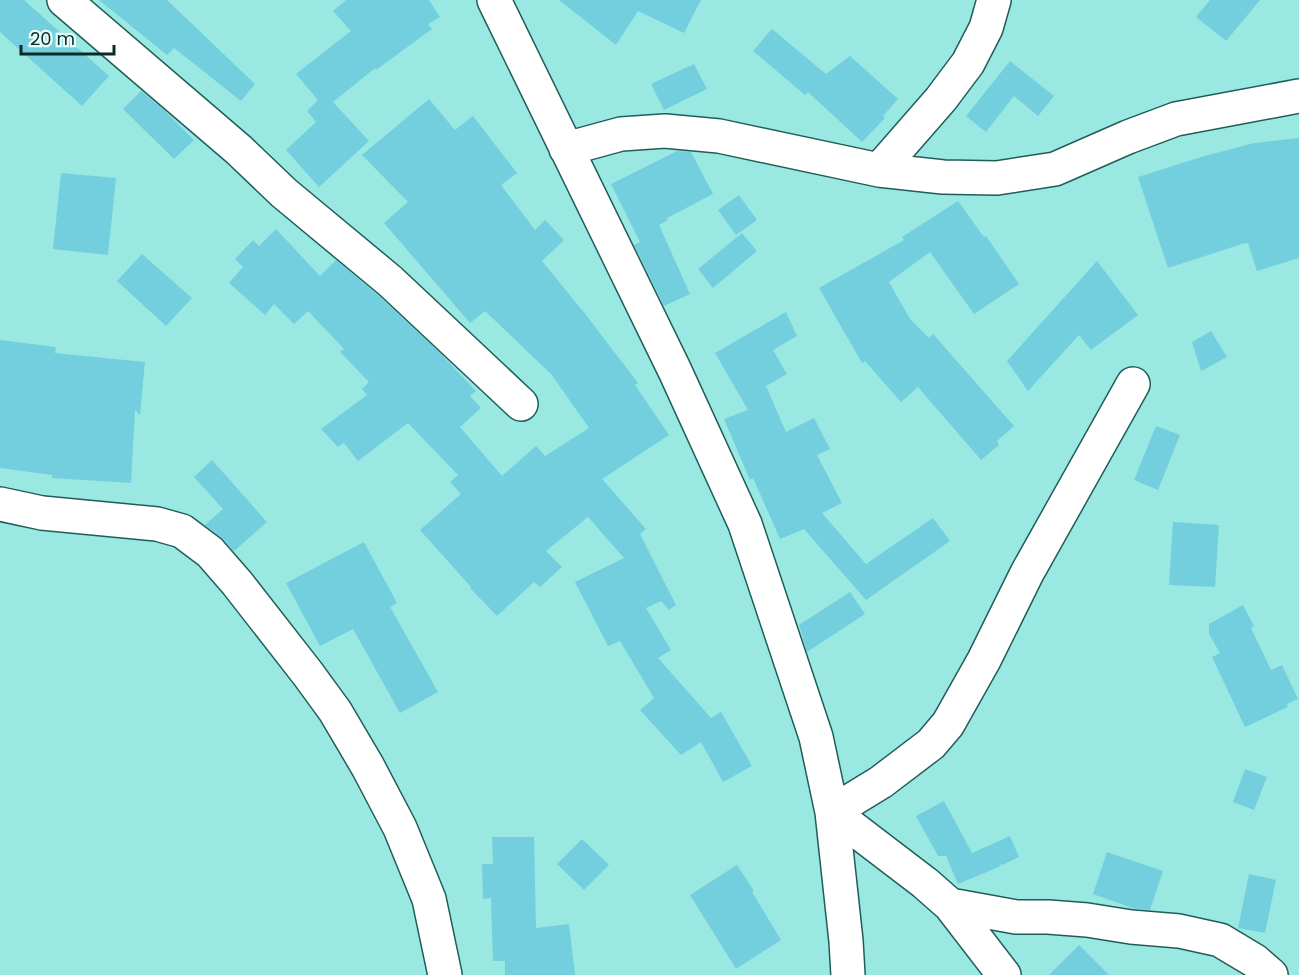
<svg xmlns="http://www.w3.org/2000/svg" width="1299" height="975" font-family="Poppins,sans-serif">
	<rect width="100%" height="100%" fill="#9ae8e2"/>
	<path fill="#73cfde" d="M0,0h24l85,76 -27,30 -82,-74z
		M99,0h68l88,84 -14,17 -67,-53 -7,7z
		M346,0h83l11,17 -12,7 4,5 -56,41 -1,-2 -42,34 36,39 -50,46 -33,-37 30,-28 -9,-11 11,-11 -22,-26 55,-43 -18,-20z
		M559,0h142l-17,33 -46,-22 -22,34z
		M1210,0h50l-34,41 -30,-24z
		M772,29l54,45 24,-18 48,43 -15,17 2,2 -23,24 -54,-50 -3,3 -52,-44z
		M1010,61l44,35 -16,20 -24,-20 -28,36 -20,-16z
		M694,64l13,25 -43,21 -13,-26z
		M141,91l22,18 31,31 -20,19 -51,-50z
		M429,99l26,31 18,-14 44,57 -16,12 34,45 10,-10 19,20 -22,21 44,54 52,68 -3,2 34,50 -67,44 44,50 -6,5 36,71 -7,5 -8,-9 -15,7 25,42 -13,8 53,60 10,-6 31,54 -29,16 -22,-40 -20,13 -41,-45 14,-12 -34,-57 -12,5 -33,-64 49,-24 -36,-41 -42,34 16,16 -22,20 -6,-5 -37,34 -27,-28 1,-1 -51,-57 41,-36 -11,-12 8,-7 -50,-52 -50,38 -14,-18 -6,4 -17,-18 46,-34 -5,-6 7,-7 -29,-30 4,-3 -36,-38 -14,13 -20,-20 -9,11 -36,-32 14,-16 -8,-8 18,-19 6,6 17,-17 44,47 16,-16 42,35 59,55 39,41 -6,5 11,12 -21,19 42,49 34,-30 9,10 44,-28 -38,-54 -66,-63 -15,12 -86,-100 24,-21 -46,-47z
		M1299,138v120l-42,13 -9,-28 -3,1v-1l-77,25 -30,-91 63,-20 53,-14z
		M677,151l14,1 22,42 -46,24 1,2 -9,5 31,69 -26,12 -30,-61 6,-3 -29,-58z
		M61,173l55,5 -8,77 -55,-6z
		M739,195l18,25 -21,15 -18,-25z
		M958,201l26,36 2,-1 33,48 -45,30 -44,-62 -41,30 21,37 19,19 4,-4 81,92 -17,15 2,4 -18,15 -63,-73 -17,15 -36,-41 -3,2 -43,-75 85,-48 -2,-3z
		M742,233l15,18 -44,37 -15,-19z
		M142,254l50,44 -26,28 -49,-45z
		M1097,261l41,54 -47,35 -12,-15 -51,56 -21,-30z
		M786,312l11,24 -24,14 14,24 -21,12 20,46 28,-14 16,31 -13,6 25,48 -20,10 44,51 67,-46 17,23 -84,59 -62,-71 -24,10 -27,-61 -3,2 -26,-61 24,-9 -33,-57z
		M1211,331l16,26 -26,14 -9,-29z
		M0,340l56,7 -1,6 90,9 -5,53 -5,-5 -4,73 -79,-5v-3l-52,-7z
		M1156,426l24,9 -22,55 -24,-10z
		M212,460l55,62 -33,29 -13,-14 -16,-12 18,-16 -29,-32z
		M1173,522l46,3 -4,62 -46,-2z
		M364,542l33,61 -7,4 48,85 -38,21 -47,-84 -33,17 -34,-63z
		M850,592l15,22 -58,38 -8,-27z
		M1243,605l11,21 -3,2 20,42 11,-5 16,34 -11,5 1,3 -43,20 -33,-70 8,-4 -11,-19v-10z
		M1245,769l22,8 -13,33 -21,-8z
		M944,801l28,52 38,-17 9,21 -17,8 -3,-1 2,2 -43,18 -12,-28h-8l-22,-40z
		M492,837h42l2,91 33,-4 6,51h-70v-14h-12l-2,-63 -8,1 -1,-35h11z
		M582,839l27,26 -25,25 -27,-26z
		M1107,852l56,19 -13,39 -18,-2 -39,-14z
		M737,865l17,26 -2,1 29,48 -45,29 -46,-74z
		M1249,874l27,6 -11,53 -27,-5z
		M1079,945l30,30h-60z"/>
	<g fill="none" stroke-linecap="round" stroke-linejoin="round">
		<defs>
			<path id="minor" d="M64,0l175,150 45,43 106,88 131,123
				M494,0l181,371 70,153 71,213 16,75 14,129 2,34
				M566,149l55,-15 44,-3 54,5 160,34 64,7 54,1 58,-9 73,-32 48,-18 123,-23
				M879,170l62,-71 27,-36 18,-35 8,-28
				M1133,384l-106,189 -43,87 -36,64 -17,20 -50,38 -49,30 93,71 25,22 66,12h32l39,3 44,7 48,4 41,9 35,21 16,14
				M0,504l42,9 115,11 25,7 28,21 27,31 71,91 27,37 33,56 32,61 29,71 16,76
				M950,905l54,70"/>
		</defs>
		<use href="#minor" stroke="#205d59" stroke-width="36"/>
		<use href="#minor" stroke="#fff" stroke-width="33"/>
	</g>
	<path d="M21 45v9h93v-9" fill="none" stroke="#082b28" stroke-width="3"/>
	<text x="30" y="45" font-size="18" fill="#082b28" stroke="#e8fefb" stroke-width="4.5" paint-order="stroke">20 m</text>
</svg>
